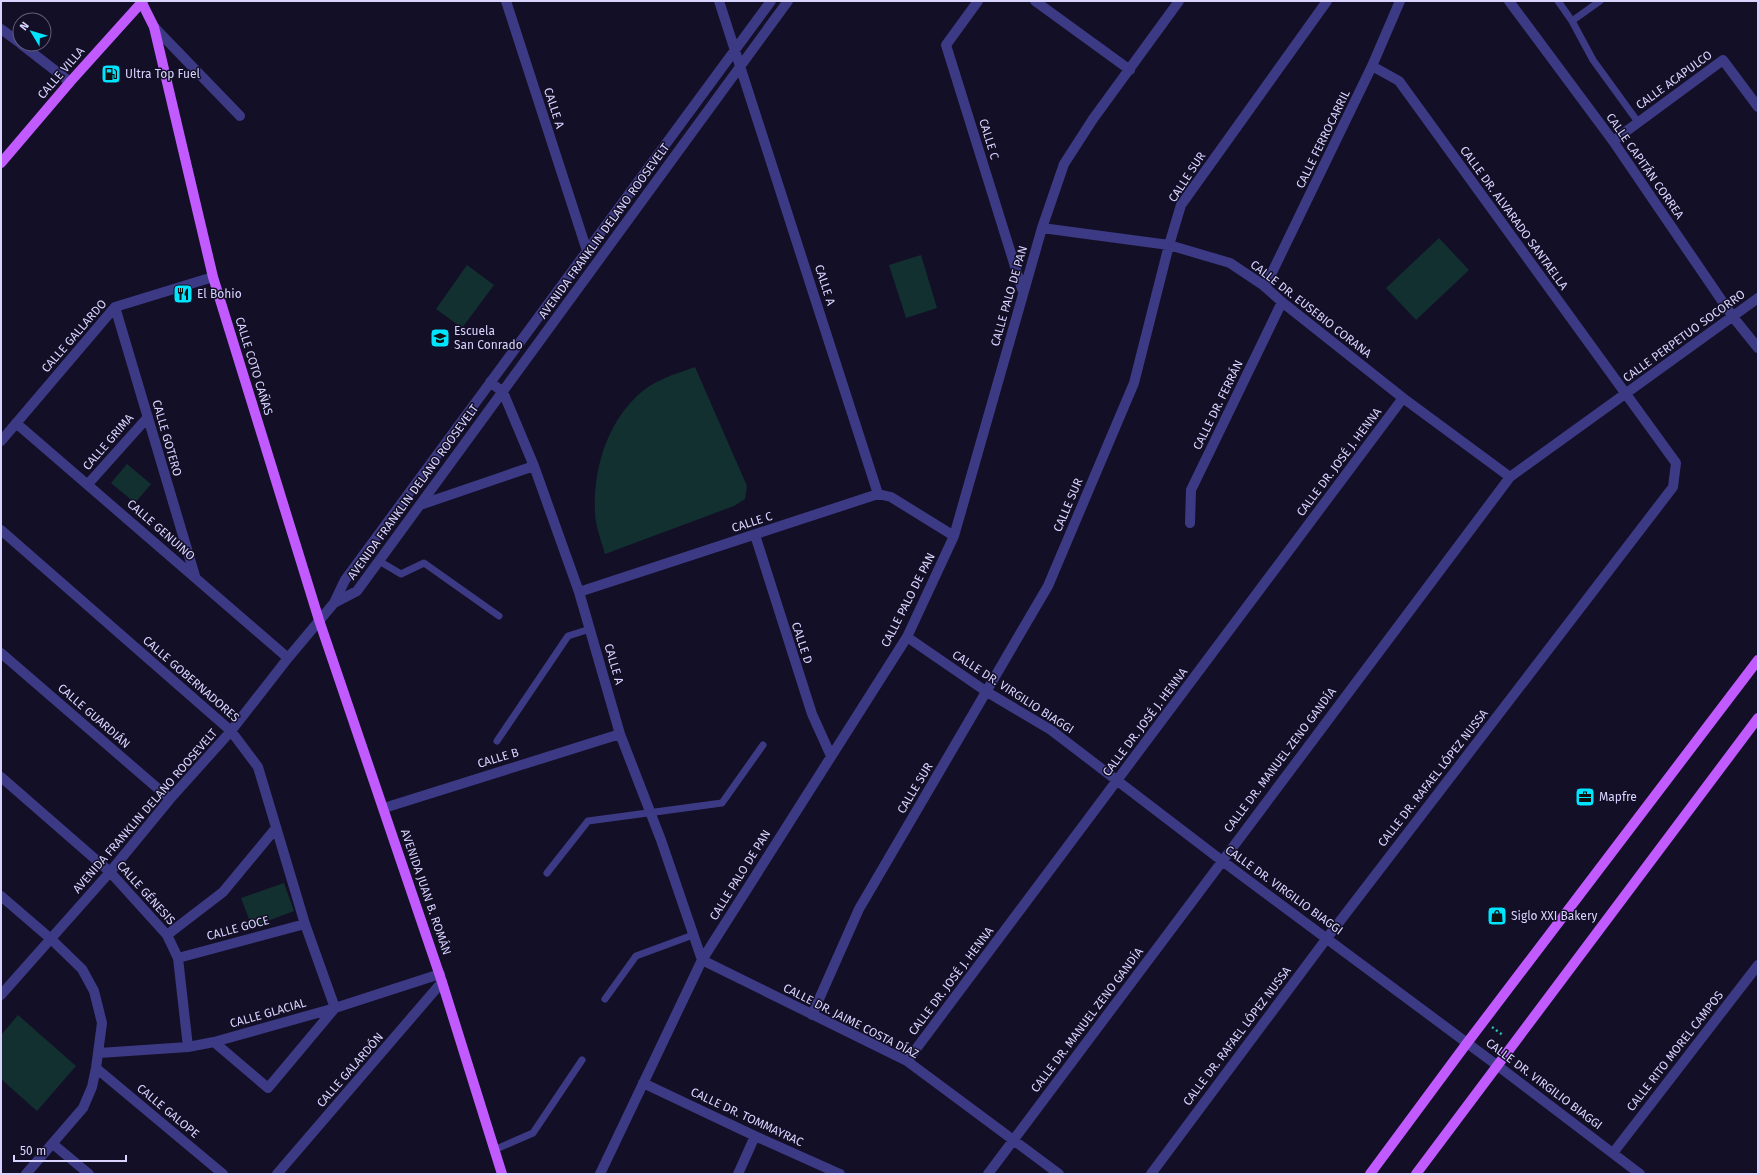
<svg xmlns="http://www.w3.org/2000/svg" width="1759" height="1175" font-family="'Fira Sans',sans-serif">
	<rect width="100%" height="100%" fill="#130f26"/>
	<path fill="#12302f" d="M1439,238l30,32 -53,50 -30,-32z
		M921,255l16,53 -31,10 -17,-53z
		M467,265l27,20 -32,43 -26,-19z
		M695,367l52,119 -2,13 -11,7 -129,48c-4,-14 -10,-29 -10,-42 -2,-41 11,-86 41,-115 15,-16 39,-23 59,-30z
		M127,464l24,20 -16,19 -24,-20z
		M284,883l10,28 -42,16 -11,-29z
		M18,1015l58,51 -39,45 -36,-32v-44z"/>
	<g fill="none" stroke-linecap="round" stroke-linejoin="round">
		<path stroke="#2fb8b0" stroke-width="2.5" stroke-dasharray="2 3" stroke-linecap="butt" d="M1492,1027l12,9"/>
		<path stroke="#3d3a85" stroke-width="7" d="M1558,1l14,20
			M1600,1l-28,20 21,39 45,62
			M379,561l22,13 23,-11 75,53
			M497,741l71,-105 22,-7
			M547,873l41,-52 134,-18 41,-58
			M605,999l31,-43 57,-21
			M494,1150l39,-17 49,-73"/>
		<path stroke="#3d3a85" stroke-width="10" d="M506,1l82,253
			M719,1l159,493
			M978,1l-32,44 77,247
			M1035,1l95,69
			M1509,1l104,140 120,176 25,31
			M154,27l86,89
			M1,29l19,14
			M21,44l49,38
			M1613,141l110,-81 35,47
			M1042,228l127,17 61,18 33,22 19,17 121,96 107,79
			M1265,287l107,-221 28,-65
			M115,307l80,269
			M490,382l13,10 31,74 45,126 41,142 41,106 41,120 205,101 152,113
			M16,423l272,235
			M1,441l114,-134 98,-30
			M88,484l60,-67
			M878,494l13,3 63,39
			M420,505l114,-39
			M1190,523l1,-33 91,-188
			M1,530l230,201 27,36 47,157 30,84 -67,80 -54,-46
			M755,535l57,179 19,42
			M579,592l299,-98
			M334,603l23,-12 431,-590
			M907,637l80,55 64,38 170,130 277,206 142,108
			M1,653l169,146
			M1,777l109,95 57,63 11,23 10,89
			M384,808l236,-74
			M1,896l50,43 31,30 12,22 8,32 -6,45 -4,19 -9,21 -57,66
			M167,935l56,-43 53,-64
			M178,958l127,-34
			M1,995l109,-123 60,-73 61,-68 57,-73 46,-55 11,-23 426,-579
			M812,1015l47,-106 189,-323 86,-203 35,-138 12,-40 146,-204
			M99,1053l89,-6 26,-5 121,-34 105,-34
			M907,1061l496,-663
			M96,1068l127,106
			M643,1083l112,53 85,38
			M53,1144l36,30
			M1613,1153l145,-188
			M277,1174l165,-192
			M600,1174l102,-214 205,-323 47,-101 88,-308 22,-64 29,-45 86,-118
			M738,1174l17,-38
			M988,1174l522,-697 248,-179
			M1151,1174l176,-236 346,-451 3,-24 -277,-382 -27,-15"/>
		<path stroke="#c25bff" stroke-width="10" d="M141,1l13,26 59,250 106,343 123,362 60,192
			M1,163l69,-81 73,-81
			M1370,1174l97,-131 291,-383
			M1416,1174l342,-456"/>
	</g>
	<defs>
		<symbol id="fuel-square" viewBox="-11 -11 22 22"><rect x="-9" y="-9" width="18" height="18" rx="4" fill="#00e5ff" stroke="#130f26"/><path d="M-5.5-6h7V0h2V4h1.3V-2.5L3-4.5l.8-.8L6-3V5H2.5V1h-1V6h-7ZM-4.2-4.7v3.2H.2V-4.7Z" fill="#111"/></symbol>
		<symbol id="restaurant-square" viewBox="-11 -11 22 22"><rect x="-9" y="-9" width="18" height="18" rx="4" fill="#00e5ff" stroke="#130f26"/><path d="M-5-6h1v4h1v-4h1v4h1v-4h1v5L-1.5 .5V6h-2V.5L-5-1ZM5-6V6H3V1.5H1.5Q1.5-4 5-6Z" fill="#111"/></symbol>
		<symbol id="school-square" viewBox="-11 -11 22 22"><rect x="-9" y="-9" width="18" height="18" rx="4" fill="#00e5ff" stroke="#130f26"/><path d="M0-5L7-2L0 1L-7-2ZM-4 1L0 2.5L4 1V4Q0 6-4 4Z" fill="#111"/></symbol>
		<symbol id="office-square" viewBox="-11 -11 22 22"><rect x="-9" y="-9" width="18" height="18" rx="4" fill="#00e5ff" stroke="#130f26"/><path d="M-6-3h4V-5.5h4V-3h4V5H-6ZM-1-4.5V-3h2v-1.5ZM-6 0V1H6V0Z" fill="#111"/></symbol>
		<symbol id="shop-square" viewBox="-11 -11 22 22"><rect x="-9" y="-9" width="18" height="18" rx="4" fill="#00e5ff" stroke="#130f26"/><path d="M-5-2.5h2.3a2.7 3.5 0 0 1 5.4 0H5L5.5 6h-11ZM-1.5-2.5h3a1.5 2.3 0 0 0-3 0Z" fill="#111"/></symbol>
	</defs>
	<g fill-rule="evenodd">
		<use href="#fuel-square" x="100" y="63" width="22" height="22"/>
		<use href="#restaurant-square" x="172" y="283" width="22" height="22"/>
		<use href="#school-square" x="429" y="327" width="22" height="22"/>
		<use href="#office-square" x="1574" y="786" width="22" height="22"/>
		<use href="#shop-square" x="1486" y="905" width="22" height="22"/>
	</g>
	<g text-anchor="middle" stroke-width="3" stroke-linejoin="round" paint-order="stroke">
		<g font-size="12" fill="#d9d4ff" stroke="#130f26">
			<text transform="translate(61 73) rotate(-49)" y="4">CALLE VILLA</text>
			<text transform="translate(1674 80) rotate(-36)" y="4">CALLE ACAPULCO</text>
			<text transform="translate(554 108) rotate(72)" y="4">CALLE A</text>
			<text transform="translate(989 139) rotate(73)" y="4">CALLE C</text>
			<text transform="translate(1323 139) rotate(-64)" y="4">CALLE FERROCARRIL</text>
			<text transform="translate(1645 166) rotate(55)" y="4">CALLE CAPITÁN CORREA</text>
			<text transform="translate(1187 177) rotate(-57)" y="4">CALLE SUR</text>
			<text transform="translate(1514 218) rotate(54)" y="4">CALLE DR. ALVARADO SANTAELLA</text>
			<text transform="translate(604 231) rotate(-54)" y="4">AVENIDA FRANKLIN DELANO ROOSEVELT</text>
			<text transform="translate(825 285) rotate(72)" y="4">CALLE A</text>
			<text transform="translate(1009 296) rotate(-74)" y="4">CALLE PALO DE PAN</text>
			<text transform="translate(1311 309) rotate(38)" y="4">CALLE DR. EUSEBIO CORANA</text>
			<text transform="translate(74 336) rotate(-49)" y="4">CALLE GALLARDO</text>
			<text transform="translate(1684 336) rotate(-36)" y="4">CALLE PERPETUO SOCORRO</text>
			<text transform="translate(254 366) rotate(73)" y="4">CALLE COTO CAÑAS</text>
			<text transform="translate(1218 405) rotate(-64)" y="4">CALLE DR. FERRÁN</text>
			<text transform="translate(167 438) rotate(74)" y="4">CALLE GOTERO</text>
			<text transform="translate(108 442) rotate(-49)" y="4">CALLE GRIMA</text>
			<text transform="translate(1339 462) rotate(-53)" y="4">CALLE DR. JOSÉ J. HENNA</text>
			<text transform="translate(413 492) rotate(-54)" y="4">AVENIDA FRANKLIN DELANO ROOSEVELT</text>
			<text transform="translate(1068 505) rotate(-67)" y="4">CALLE SUR</text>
			<text transform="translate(752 522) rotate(-18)" y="4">CALLE C</text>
			<text transform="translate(161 530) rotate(41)" y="4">CALLE GENUINO</text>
			<text transform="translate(908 600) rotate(-63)" y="4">CALLE PALO DE PAN</text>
			<text transform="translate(802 643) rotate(72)" y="4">CALLE D</text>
			<text transform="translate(614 664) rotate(74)" y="4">CALLE A</text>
			<text transform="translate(191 679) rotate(41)" y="4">CALLE GOBERNADORES</text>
			<text transform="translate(1013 692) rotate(33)" y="4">CALLE DR. VIRGILIO BIAGGI</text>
			<text transform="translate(94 716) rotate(41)" y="4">CALLE GUARDIÁN</text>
			<text transform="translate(1145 722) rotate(-53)" y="4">CALLE DR. JOSÉ J. HENNA</text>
			<text transform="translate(498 758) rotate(-17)" y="4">CALLE B</text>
			<text transform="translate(1280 760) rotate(-53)" y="4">CALLE DR. MANUEL ZENO GANDÍA</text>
			<text transform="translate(1433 778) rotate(-52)" y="4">CALLE DR. RAFAEL LÓPEZ NUSSA</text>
			<text transform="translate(915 788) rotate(-59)" y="4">CALLE SUR</text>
			<text transform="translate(145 811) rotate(-49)" y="4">AVENIDA FRANKLIN DELANO ROOSEVELT</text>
			<text transform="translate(740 875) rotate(-58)" y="4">CALLE PALO DE PAN</text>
			<text transform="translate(1284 890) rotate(36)" y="4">CALLE DR. VIRGILIO BIAGGI</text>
			<text transform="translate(426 892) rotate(71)" y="4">AVENIDA JUAN B. ROMÁN</text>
			<text transform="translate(146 893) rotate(48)" y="4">CALLE GÉNESIS</text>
			<text transform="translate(238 928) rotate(-15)" y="4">CALLE GOCE</text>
			<text transform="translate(951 981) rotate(-53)" y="4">CALLE DR. JOSÉ J. HENNA</text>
			<text transform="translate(268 1013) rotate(-16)" y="4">CALLE GLACIAL</text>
			<text transform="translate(1087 1020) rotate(-53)" y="4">CALLE DR. MANUEL ZENO GANDÍA</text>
			<text transform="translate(851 1021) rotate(27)" y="4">CALLE DR. JAIME COSTA DÍAZ</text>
			<text transform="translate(1237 1036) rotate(-53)" y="4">CALLE DR. RAFAEL LÓPEZ NUSSA</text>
			<text transform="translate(1675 1051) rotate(-52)" y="4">CALLE RITO MOREL CAMPOS</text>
			<text transform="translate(350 1070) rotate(-49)" y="4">CALLE GALARDÓN</text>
			<text transform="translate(1544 1084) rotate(37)" y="4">CALLE DR. VIRGILIO BIAGGI</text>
			<text transform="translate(168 1111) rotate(40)" y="4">CALLE GALOPE</text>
			<text transform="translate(747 1117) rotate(25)" y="4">CALLE DR. TOMMAYRAC</text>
		</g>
		<g font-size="12" fill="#d9d4ff" stroke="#130f26" text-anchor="start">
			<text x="125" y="78">Ultra Top Fuel</text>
			<text x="197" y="298">El Bohio</text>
			<text x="454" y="335">Escuela<tspan x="454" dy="14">San Conrado</tspan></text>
			<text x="1599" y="801">Mapfre</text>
			<text x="1511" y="920">Siglo XXI Bakery</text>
		</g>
	</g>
	<rect width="1759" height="1175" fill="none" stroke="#d9d4ff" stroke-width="4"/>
	<g transform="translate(32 32) rotate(308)"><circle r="19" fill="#130f26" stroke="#625e7d"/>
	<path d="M0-3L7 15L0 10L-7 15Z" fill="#00e5ff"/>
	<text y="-6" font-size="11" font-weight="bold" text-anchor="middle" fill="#d9d4ff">N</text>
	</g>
	<path d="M14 1155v6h112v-6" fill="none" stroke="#d9d4ff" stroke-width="2"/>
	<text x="20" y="1155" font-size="12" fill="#d9d4ff" stroke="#130f26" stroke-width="3" paint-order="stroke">50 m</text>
</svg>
